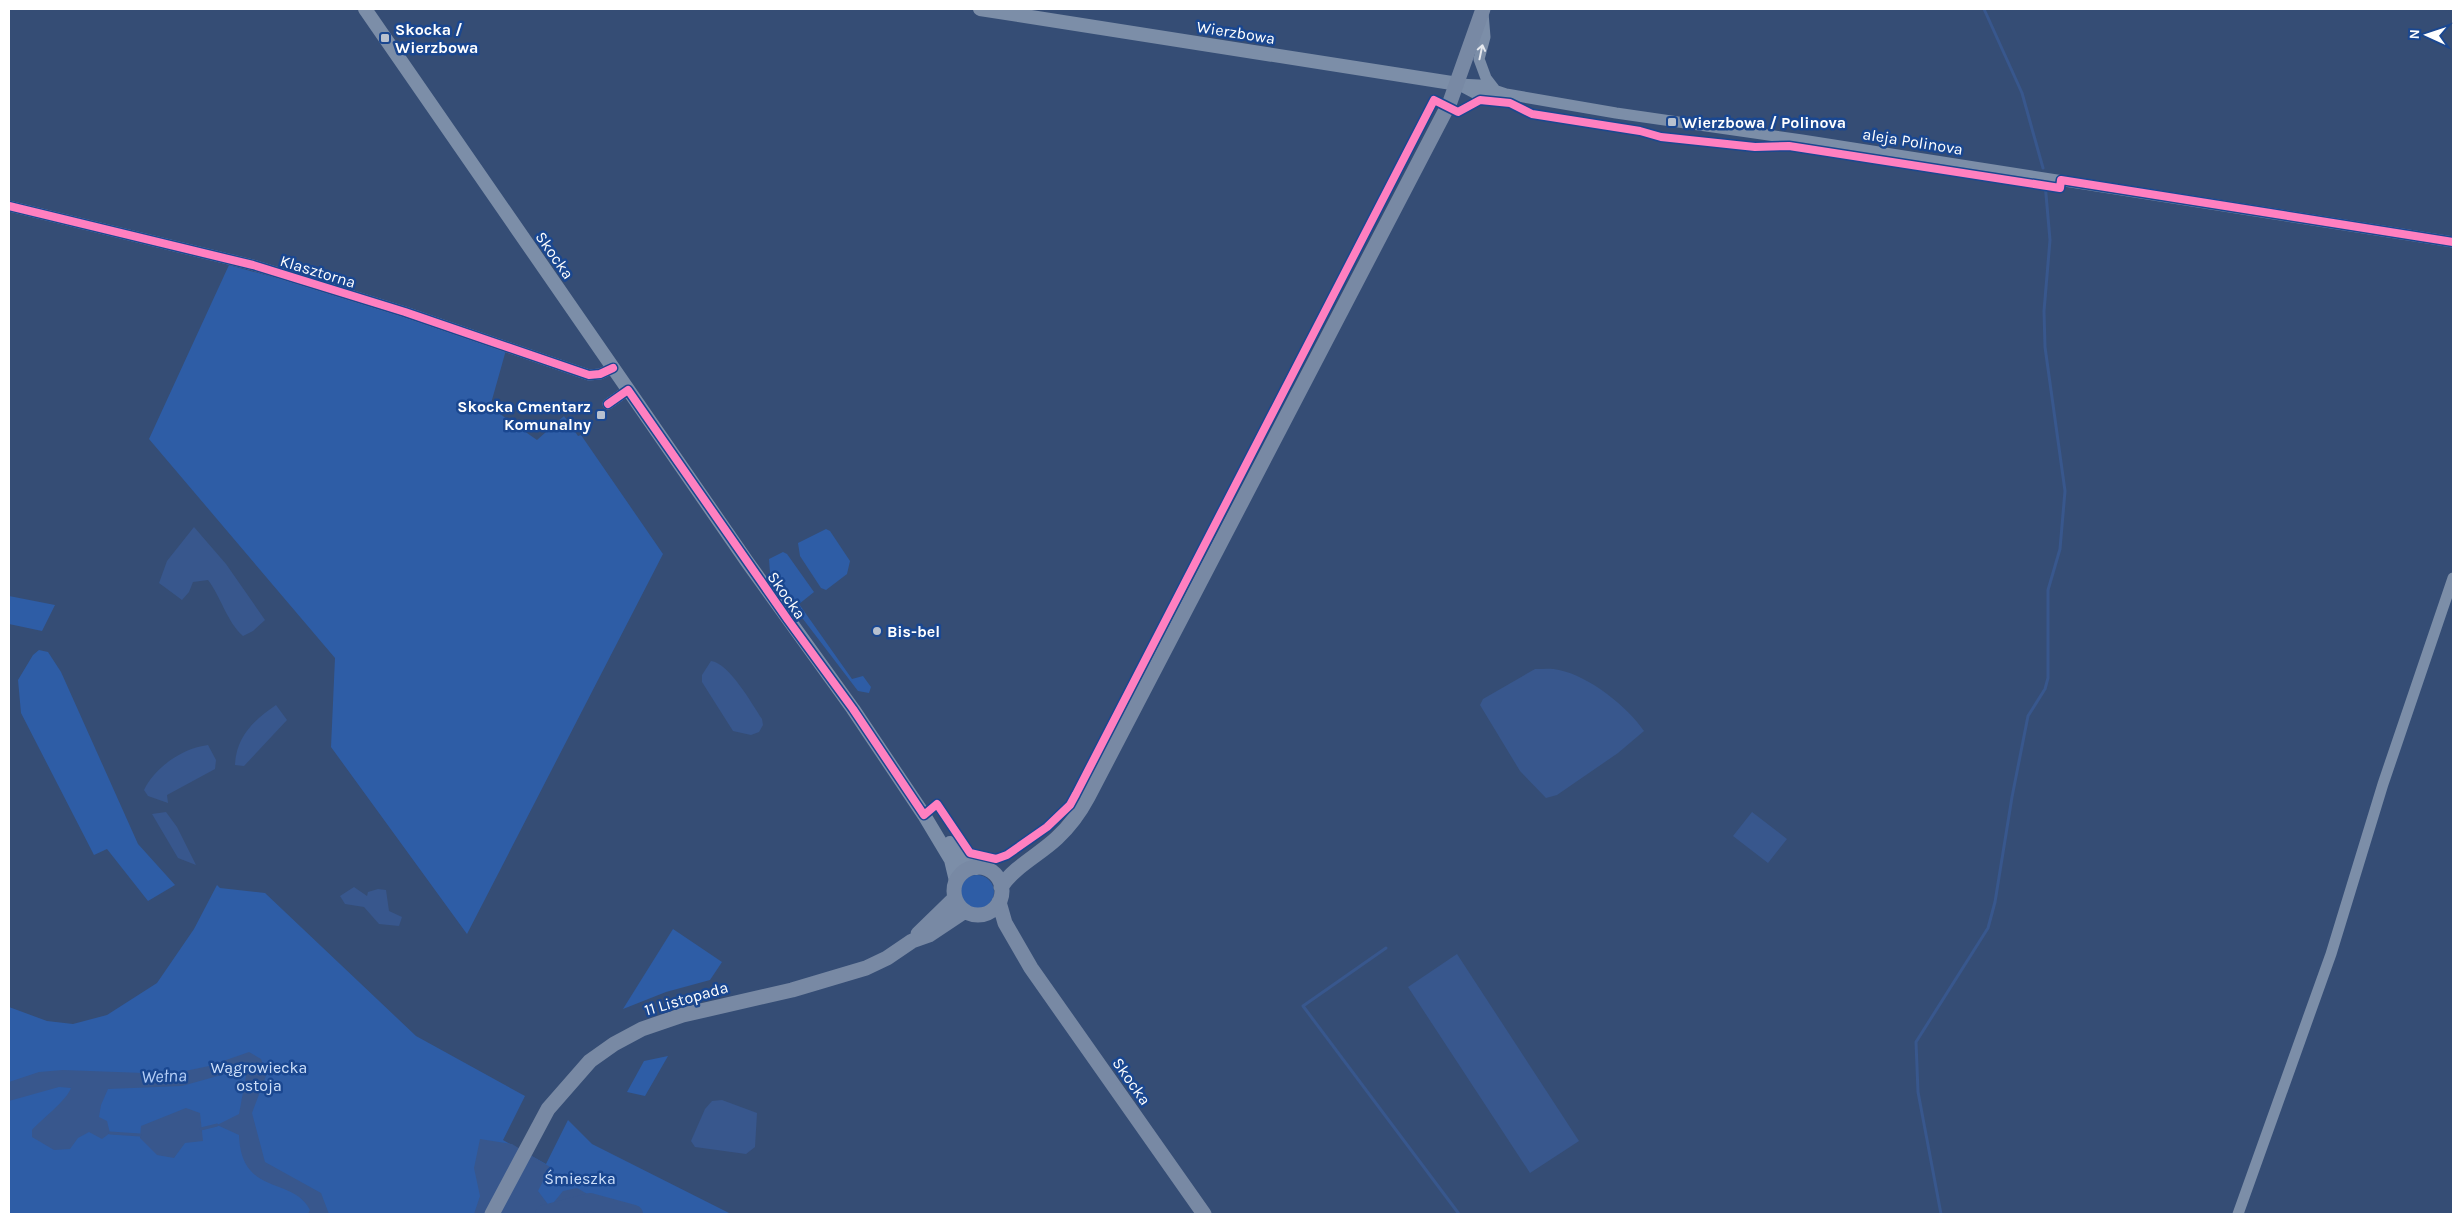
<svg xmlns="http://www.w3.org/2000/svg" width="2462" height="1223" font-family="Karla,sans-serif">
	<rect width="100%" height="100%" fill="#354d75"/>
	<path fill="#2e5da6" d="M229,265l106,29 171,56 -16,57 47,33 27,-24 14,20 3,-1 82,119 -196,380 -136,-187 4,-89 -186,-219z
		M826,529l4,2 20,30 -3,13 -21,16 -5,-2 -21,-32 -2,-13z
		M783,552l4,2 27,38 -15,12 53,75 11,-3 8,11 -2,6 -11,-2 -84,-110 -4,-8 -1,-14z
		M9,596l46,9 -13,26 -33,-7z
		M39,650l9,2 13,20 77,172 37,41 -27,16 -41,-52 -13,6 -73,-142 -3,-33 15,-25z
		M960 892a17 17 0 1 1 34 0a17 17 0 1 1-34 0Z
		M217,885l3,3 45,5 151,143 109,60 -22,44 43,24 22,-44 24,24 139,70h-722v-207l38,14 26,3 34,-9 50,-32 37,-54z
		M673,929l49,33 -12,18 -44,12 -43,17z
		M668,1056l-23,40 -18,-4 17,-31z"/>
	<path fill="#38578d" d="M194,527l32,37 39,56 -12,11 -10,5c-16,-14 -22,-39 -35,-56l-15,2 -4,10 -7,8 -23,-17 8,-22z
		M711,661c18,2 41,43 51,58l1,6 -4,7 -8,3 -18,-4 -31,-49v-7z
		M1535,669c8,0 17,-1 24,1 30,6 69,37 85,61l-26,22 -61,42 -11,3 -26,-27 -40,-66 3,-6z
		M276,705l11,15 -43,46 -9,-1c1,-28 19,-45 41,-60z
		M208,745l8,15 -1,9 -48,26 1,8 -20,-7 -4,-6c11,-23 39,-42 64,-45z
		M166,812l11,15 19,38 -18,-7 -26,-44z
		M1752,812l35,27 -19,24 -35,-27z
		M354,887l13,9 1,-4 10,-3 8,1 3,21 13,6 -3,9 -20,-2 -15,-17 -19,-3 -5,-8z
		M1457,954l122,187 -49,32 -122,-186z
		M249,1052l12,7 6,14 -15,40 13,49 56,31 8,21h-21l2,-4c-17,-34 -69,-13 -71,-75l-22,-10 22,-11 7,-38 -7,-6 -57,16 -74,3 -7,16 -2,12 8,4 3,12 -8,6 -13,-7 -11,6 -8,11 -16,1 -22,-13v-7c10,-11 35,-30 39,-42l-12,-1 -50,14v-19l30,-10 24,-2 108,4 38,-8z
		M722,1100l35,13 -2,34 -9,7 -51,-7 -4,-6 14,-32 7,-8z
		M186,1108l14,5 3,28 -18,2 -11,15 -17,-3 -17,-17 1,-12z
		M480,1139l32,5 38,23 -12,24 12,16 13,-16 14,-3 45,26h-148l6,-18 -6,-28z"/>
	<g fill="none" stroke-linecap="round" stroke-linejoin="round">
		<path stroke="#38578d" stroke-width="3" d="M1984,9l38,84 21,75
			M1386,948l-83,58 156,208
			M201,1129l16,-4
			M110,1133l30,2
			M1941,1214l-23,-122 -2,-50 72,-114 7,-26 17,-105 16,-81 17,-27 3,-11v-88l12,-41 5,-58 -20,-144 -1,-36 6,-71 -5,-57"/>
		<path stroke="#38578d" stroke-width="18" d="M544,1214l46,-12 44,12"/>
		<path stroke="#7c8ea8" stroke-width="11" d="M1483,13l2,24 -6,22 7,19 10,13
			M1458,84l21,1 27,9 110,19 186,27 651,102
			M1461,86l17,9 20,-1
			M9,206l244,59 152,47 184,63 11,-1 13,-6
			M608,404l20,-14
			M2238,1214l93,-260 52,-170 70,-206"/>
		<path stroke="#7c8ea8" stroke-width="14" d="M365,9l383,554 105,146 71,106 27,45 5,21
			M980,9l478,75
			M950,843l12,16 14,9"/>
		<path stroke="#7889a4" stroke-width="15" d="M954 891a24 24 0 1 1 48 0a24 24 0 1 1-48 0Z
			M1001,887c14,-21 38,-32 56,-49 13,-12 23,-26 31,-41l362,-695 33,-93
			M999,902l6,21 26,45 173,246
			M918,934l37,-36
			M492,1214l56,-105 42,-48 24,-17 28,-15 41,-14 109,-25 74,-22 21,-10 25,-17 17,-6 36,-24"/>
		<defs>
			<path id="cycleway" d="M9,206l244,59 152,47 184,63 11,-1 13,-6
				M608,404l20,-14 160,230 65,89 71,106 13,-11 33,49 26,6 11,-4 40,-28 23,-22 6,-11 358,-694 24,12 22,-12 30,3 22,11 108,17 21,6 94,10 34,-1 271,42 1,-8 392,62"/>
		</defs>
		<use href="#cycleway" stroke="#1a4790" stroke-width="11"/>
		<use href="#cycleway" stroke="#ff80c0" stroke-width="8"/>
	</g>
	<defs><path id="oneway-shaft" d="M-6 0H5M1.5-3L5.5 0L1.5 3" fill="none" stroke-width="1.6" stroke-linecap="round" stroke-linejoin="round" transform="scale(1.25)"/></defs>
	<use stroke="#e5e8ee" href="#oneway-shaft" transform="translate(1481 52) rotate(-78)"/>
	<g fill="#b8c1cf" stroke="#1a4790" stroke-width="2">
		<rect x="380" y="33" width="10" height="10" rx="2.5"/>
		<rect x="1667" y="117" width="10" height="10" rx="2.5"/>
		<rect x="596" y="410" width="10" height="10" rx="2.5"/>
		<circle cx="877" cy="631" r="5"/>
	</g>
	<g text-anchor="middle" stroke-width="5" stroke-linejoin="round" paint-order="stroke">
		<g font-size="16" font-weight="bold" fill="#fff" stroke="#1a4790" text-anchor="start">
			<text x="395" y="35">Skocka /<tspan x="395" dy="18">Wierzbowa</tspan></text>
			<text x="1682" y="128">Wierzbowa / Polinova</text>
			<text x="591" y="412" text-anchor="end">Skocka Cmentarz<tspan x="591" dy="18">Komunalny</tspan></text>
			<text x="887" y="637">Bis-bel</text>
		</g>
		<g font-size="16" fill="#fff" stroke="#1a4790">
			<text transform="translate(1236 32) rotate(9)" y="6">Wierzbowa</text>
			<text transform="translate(1913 141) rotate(9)" y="6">aleja Polinova</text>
			<text transform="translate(555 255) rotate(55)" y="6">Skocka</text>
			<text transform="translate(318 271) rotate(17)" y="6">Klasztorna</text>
			<text transform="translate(787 595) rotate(55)" y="6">Skocka</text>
			<text transform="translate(686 998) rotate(-16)" y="6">11 Listopada</text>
			<text transform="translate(1132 1081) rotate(55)" y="6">Skocka</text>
		</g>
		<g font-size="16" fill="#cee0fa" stroke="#1a4790">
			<text x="259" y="1073">Wągrowiecka<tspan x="259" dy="18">ostoja</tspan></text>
			<text x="580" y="1184">Śmieszka</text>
		</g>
		<g font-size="18" font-style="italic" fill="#b4cef6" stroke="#1a4790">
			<text transform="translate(164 1076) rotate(-2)" y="6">Wełna</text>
		</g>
	</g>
	<rect width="2462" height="1223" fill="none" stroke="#ffffff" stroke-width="20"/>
	<g transform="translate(2427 35) rotate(273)" stroke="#1a4790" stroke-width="4" paint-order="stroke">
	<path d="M0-4L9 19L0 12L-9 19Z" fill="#ffffff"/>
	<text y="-8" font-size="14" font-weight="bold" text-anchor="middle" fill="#ffffff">N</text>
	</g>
</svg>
